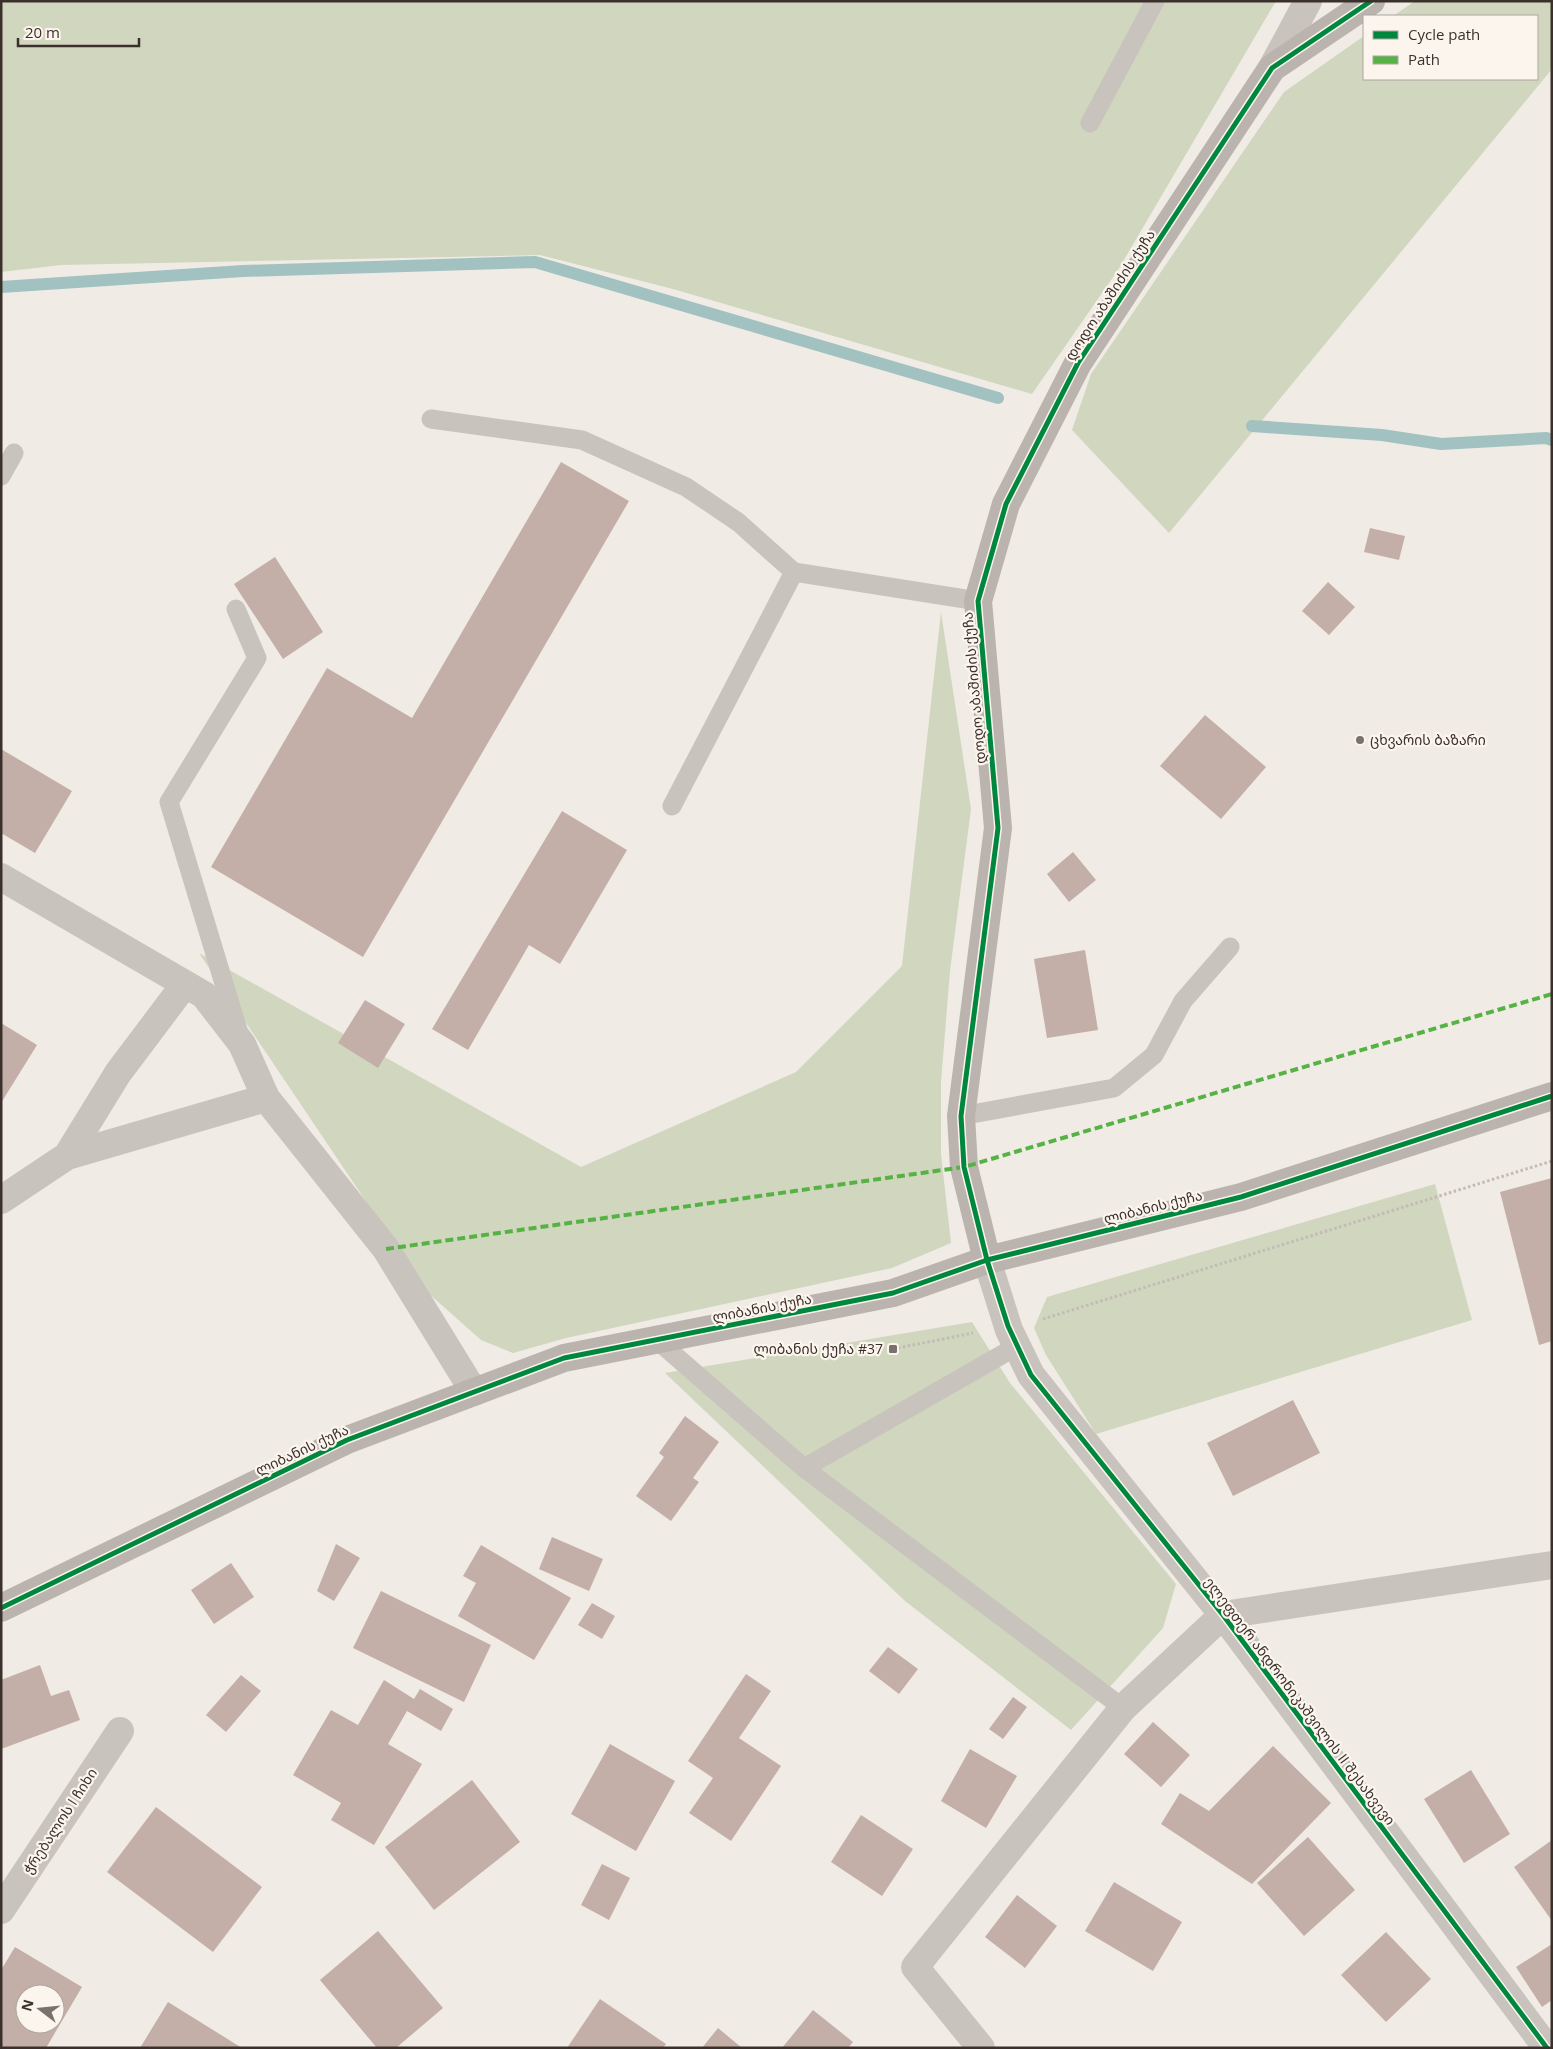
<svg xmlns="http://www.w3.org/2000/svg" width="1553" height="2049" font-family="'Open Sans','Noto Sans Georgian',sans-serif">
	<rect width="100%" height="100%" fill="#f0ebe5"/>
	<path fill="#d1d6bf" d="M1,1h1275l-158,269 -86,124 -359,-105 -133,-34 -479,10 -60,7z
		M1415,1h137v68l-383,464 -97,-103 19,-56 193,-282 80,-56v43h173v-63h-144z
		M941,612l30,197 -21,162 -9,111v72l10,89 -59,25 -326,70 -53,15 -32,-13 -54,-48 -228,-339 382,214 215,-95 106,-106z
		M1435,1184l37,136 -376,114 -50,-79 -12,-27 13,-31z
		M972,1322l38,61 166,201 -13,44 -92,102 -166,-129 -240,-228z"/>
	<g fill="none" stroke-linecap="round" stroke-linejoin="round">
		<path stroke="#a1c2c1" stroke-width="12" d="M1,287l242,-16 292,-9 463,136
			M1252,426l130,9 59,9 105,-6 6,2"/>
	</g>
	<path fill="#c3afa7" fill-rule="evenodd" d="M561,462l68,39 -266,456 -152,-90 116,-199 85,50z
		M1370,528l35,8 -6,24 -35,-8z
		M275,557l48,75 -40,27 -49,-75z
		M1328,582l27,25 -26,28 -27,-24z
		M1205,715l61,52 -45,52 -61,-53z
		M1,749l71,42 -37,62 -34,-20z
		M562,811l65,39 -67,114 -31,-19 -61,105 -36,-21z
		M1073,852l23,28 -27,22 -22,-28z
		M1085,950l13,80 -51,8 -13,-79z
		M365,1000l40,24 -27,44 -40,-25z
		M1,1023l36,22 -36,58z
		M1552,1178v163l-13,4 -39,-153z
		M1293,1400l27,53 -87,43 -26,-53z
		M685,1416l34,26 -26,36 6,4 -28,39 -35,-25 28,-39 -5,-4z
		M552,1537l51,22 -14,32 -50,-22z
		M336,1544l24,14 -26,43 -17,-10z
		M481,1545l90,53 -37,62 -76,-44 18,-33 -13,-7z
		M231,1563l23,34 -40,27 -23,-34z
		M381,1591l110,54 -27,57 -111,-54z
		M592,1603l23,13 -13,23 -24,-14z
		M888,1647l30,22 -19,25 -30,-23z
		M40,1665l11,31 18,-6 11,30 -79,29v-69z
		M746,1674l25,17 -32,47 42,28 -50,75 -42,-28 24,-35 -25,-17z
		M241,1675l20,16 -35,41 -20,-17z
		M384,1680l30,19 6,-10 33,20 -12,22 -34,-20 -19,33 34,20 -48,81 -43,-25 10,-17 -48,-28 38,-65 27,15z
		M1013,1697l14,10 -24,32 -14,-10z
		M1153,1722l37,33 -29,32 -37,-33z
		M610,1744l65,37 -39,70 -65,-37z
		M1273,1746l58,57 -79,81 -91,-60 19,-31 29,18z
		M970,1749l47,27 -31,52 -45,-27z
		M1471,1770l39,64 -46,29 -40,-64z
		M472,1780l48,62 -86,68 -49,-63z
		M156,1807l106,80 -49,65 -106,-80z
		M861,1815l52,34 -31,47 -51,-34z
		M1308,1837l47,53 -51,46 -47,-53z
		M1552,1840v81l-38,-54z
		M602,1864l28,14 -21,42 -28,-15z
		M1114,1882l68,40 -29,49 -68,-40z
		M1017,1895l40,31 -32,42 -40,-31z
		M378,1931l65,77 -47,40h-19l-57,-68z
		M1386,1932l45,47 -45,43 -45,-47z
		M1552,1944v56l-10,7 -26,-40z
		M15,1947l67,40 -36,61h-45v-78zM25,1994h30v30h-30z
		M600,1999l66,45 -3,4h-96z
		M168,2002l74,46h-102z
		M813,2010l40,32 -5,6h-66z
		M718,2028l24,20h-40z"/>
	<g fill="none" stroke-linecap="round" stroke-linejoin="round">
		<path stroke="#c2bbb6" stroke-width="3" stroke-dasharray="2.5 2.5" stroke-linecap="butt" d="M1043,1319l509,-158
			M893,1349l80,-16"/>
		<path stroke="#c9c3be" stroke-width="19" d="M1090,123l65,-122
			M431,419l151,21 104,47 52,35 56,50 184,29
			M1,476l13,-23
			M236,609l21,49 -88,144 69,228
			M672,806l122,-234
			M961,1116l153,-28 40,-33 29,-54 47,-54
			M657,1340l147,128 319,240
			M804,1468l213,-122"/>
		<path stroke="#c9c3be" stroke-width="28" d="M1272,68l36,-67
			M1,877l203,118 38,49 24,54 120,151 88,143
			M67,1156l51,-83 67,-89
			M1,1200l66,-44 199,-58
			M987,1260l22,70 22,45 192,240 324,433
			M1,1910l119,-179
			M981,2048l-66,-81 208,-259 100,-93 329,-50"/>
		<path stroke="#bab3ae" stroke-width="28" d="M987,1260l-23,-93 -3,-51 37,-288 -20,-227 28,-97 72,-141 194,-295 99,-67
			M1,1608l346,-168 217,-82 329,-65 94,-33 254,-63 311,-101"/>
		<path stroke="#57b246" stroke-width="4" stroke-dasharray="8 4" stroke-linecap="butt" d="M386,1249l578,-82 588,-173"/>
		<defs>
			<path id="cycleway" d="M1371,1l-99,67 -194,295 -72,141 -28,97 20,227 -37,288 3,51 23,93 21,66 23,49 192,240 324,433
				M1,1608l346,-168 217,-82 329,-65 94,-33 254,-63 311,-101"/>
		</defs>
		<use href="#cycleway" stroke="#fbf5ee" stroke-width="8"/>
		<use href="#cycleway" stroke="#00873e" stroke-width="5"/>
	</g>
	<g fill="#7a716c" stroke="#fbf5ee" stroke-width="2">
		<circle cx="1360" cy="740" r="5"/>
		<rect x="888" y="1344" width="10" height="10" rx="2.5"/>
	</g>
	<g text-anchor="middle" stroke-width="4.5" stroke-linejoin="round" paint-order="stroke">
		<g font-size="14" fill="#3b302b" stroke="#fbf5ee">
			<text transform="translate(1110 295) rotate(-57)" y="5">დოდო აბაშიძის ქუჩა</text>
			<text transform="translate(974 688) rotate(-95)" y="5">დოდო აბაშიძის ქუჩა</text>
			<text transform="translate(1153 1207) rotate(-14)" y="5">ლიბანის ქუჩა</text>
			<text transform="translate(762 1308) rotate(-11)" y="5">ლიბანის ქუჩა</text>
			<text transform="translate(302 1450) rotate(-25)" y="5">ლიბანის ქუჩა</text>
			<text transform="translate(1300 1701) rotate(53)" y="5">ელეფთერ ანდრონიკაშვილის II შესახვევი</text>
			<text transform="translate(60 1821) rotate(-57)" y="5">ჭრებალოს I ჩიხი</text>
		</g>
		<g font-size="14" fill="#3b302b" stroke="#fbf5ee" text-anchor="start">
			<text x="1370" y="745">ცხვარის ბაზარი</text>
			<text x="883" y="1354" text-anchor="end">ლიბანის ქუჩა #37</text>
		</g>
	</g>
	<rect width="1553" height="2049" fill="none" stroke="#3b302b" stroke-width="5"/>
	<rect x="1363" y="15" width="175" height="65" fill="#fbf5ee" stroke="#aea6a0"/>
	<rect x="1373" y="31" width="25" height="8" fill="#00873e" stroke="#aea6a0"/>
	<text x="1408" y="40" font-size="15" fill="#3b302b">Cycle path</text>
	<rect x="1373" y="56" width="25" height="8" fill="#57b246" stroke="#aea6a0"/>
	<text x="1408" y="65" font-size="15" fill="#3b302b">Path</text>
	<g transform="translate(40 2009) rotate(286)"><circle r="24" fill="#fbf5ee" stroke="#aea6a0"/>
	<path d="M0-4L9 19L0 12L-9 19Z" fill="#7a716c"/>
	<text y="-8" font-size="14" font-weight="bold" text-anchor="middle" fill="#3b302b">N</text>
	</g>
	<path d="M18 38v8h121v-8" fill="none" stroke="#3b302b" stroke-width="2.5"/>
	<text x="25" y="38" font-size="15" fill="#3b302b" stroke="#fbf5ee" stroke-width="4" paint-order="stroke">20 m</text>
</svg>
